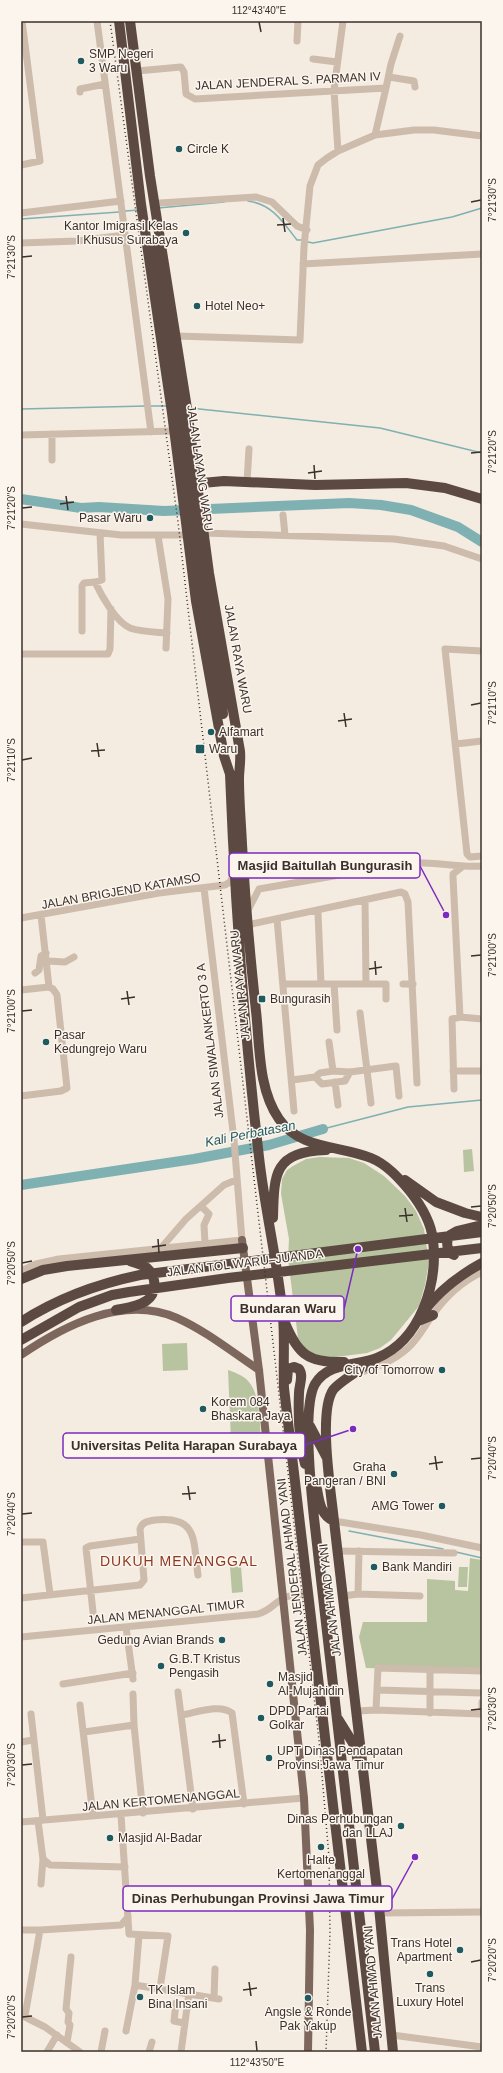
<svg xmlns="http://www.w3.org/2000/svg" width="503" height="2073" font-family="Helvetica,sans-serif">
	<rect width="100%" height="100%" fill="#f4ebe1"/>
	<path fill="#b8c4a0" d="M472,1149l2,22 -10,1 -1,-22z
		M319,1157l30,1 15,5 20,13 21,20 11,15 8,18 5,33 -4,23 -6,21 -28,34 -11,8 -13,5 -38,5 -21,-6 -10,-14 -10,-79 1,-20 -8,-45 1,-15 5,-9 6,-4 13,-7z
		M187,1343l1,27 -25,1 -1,-27z
		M228,1370c6,2 13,5 17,8 16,13 14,42 16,61l-30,1z
		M470,1558l12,2v111l-116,-3 -7,-31 4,-15h64v-43l28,2v9l13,1z
		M241,1566l2,26 -11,1 -2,-26z
		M459,1567h9l-1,20h-9z"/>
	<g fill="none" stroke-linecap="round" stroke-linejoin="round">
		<path stroke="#7fb0b2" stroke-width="1.5" d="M248,201c24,3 35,21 49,39h5
			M158,208l66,-6
			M125,211l14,-1
			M21,219l98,-7
			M308,242l5,1 139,-26 30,-9
			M150,406h16
			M190,408l190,20 102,25
			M21,409l125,-3
			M323,1129l85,-22 74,-7
			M349,1531l94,18
			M323,1551l9,78
			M456,1552l26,6"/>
		<path stroke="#7fb0b2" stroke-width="10" d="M21,499l60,9 18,-1 65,4 185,-8 32,2 30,5 47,17 24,15
			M21,1185l173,-26 75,-14 54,-16"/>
		<path stroke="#cdbbac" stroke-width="7" d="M97,21l54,411
			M297,41l1,-20
			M313,59l24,3
			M137,71l44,-4 3,5 2,22 9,5 191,-11 5,-24 9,-28
			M389,77l25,4 1,6
			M80,92v-3l25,-5
			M375,135l11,-47
			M338,151l-4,-61 9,-69
			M21,165l19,-4 -18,-140
			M160,203l96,-6 16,5 25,24 10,4
			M21,213l100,-12
			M21,243l56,-2 48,-6
			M303,264l179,-10
			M176,336l124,4 4,-93 6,-61 8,-21 9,-7 11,-7 37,-16 39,-5h20l48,6
			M21,435l153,-4
			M52,460v-26
			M247,482l2,-33
			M283,515l2,20
			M21,524l100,11h66
			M204,533l190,6 50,7 38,13
			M158,536l10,63 -2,49
			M95,582l7,-2 -2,-47
			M82,631v-45l2,-3 11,-1c6,13 21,40 35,46 11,4 25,4 37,5
			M482,651l-37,-2 22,205 3,3 12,-1
			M21,654h87l2,-5 1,-40
			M456,744l26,-3
			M365,900l1,84
			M247,912l12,-23 149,-26c26,-2 49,5 74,3
			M318,913l3,71
			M21,918l138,-25 66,-8 5,-3 4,-9
			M277,919l17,192
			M247,925l154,-33 4,2 3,8 9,181
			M48,961l17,1 9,-5
			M35,973l4,-3 2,-14 5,-3
			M283,984h103v15
			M334,984l3,46
			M403,984h10
			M21,990l28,-3
			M360,1013l11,90
			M460,1017l-7,-140v-3l9,-7
			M329,1042l4,29
			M453,1071h29
			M315,1077l7,7 23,-3 5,-9
			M292,1080l23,-3 5,-4 13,-2 17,1 46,-6 3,30
			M335,1082l3,23
			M454,1089l-2,-70 8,-2 22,2
			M21,1096l40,-5 6,-3 -10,-93 -4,-6 -4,-2 -8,-72
			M202,1207l7,7 -5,11 1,18
			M161,1248l25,-29 38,-34 12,-5
			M21,1271l15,-7 23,-5 183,-19 -8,-100 -30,-252
			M359,1373c18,-6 35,-12 49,-25 10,-9 16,-21 24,-32 13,-19 29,-34 50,-44
			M334,1521l87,14 61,13
			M21,1542h22l7,52
			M337,1551l117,2
			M359,1551l-1,43 62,2
			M343,1596l15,-2
			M21,1598l119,-13 4,-5 -4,-51c2,-7 8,-8 15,-9 44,-4 38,21 43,55
			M93,1612l-7,-64 4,-2 50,-7
			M126,1627l7,52
			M21,1637l237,-23c13,-4 14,-9 24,-15 7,-5 18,-4 26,-5
			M63,1684l70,-11
			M377,1690l105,3
			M178,1692l15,117
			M133,1694l1,31 9,88
			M80,1705l13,111
			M376,1710l2,-42 104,3
			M357,1711l19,-1 106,4
			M430,1713v-44
			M31,1714l12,106
			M482,1714v-12
			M181,1715c14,-2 39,-12 51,-2l12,91
			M84,1732l50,-7
			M21,1742l12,-2
			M121,1815l8,119 39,2 -8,52
			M38,1821l5,38 7,6 75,2
			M21,1822l283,-24
			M41,1884l2,-25
			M380,1913l102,-1
			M21,1930h19l81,-5 7,-8
			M135,1985l4,-50
			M214,1998l1,-29
			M176,2003l-2,18 10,2
			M21,2015l24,12 35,25
			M25,2016l15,-86
			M126,2031l9,-46 84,14
			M392,2035l90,12
			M67,2042l3,-17 -2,-3 1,-9 -3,-4 5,-52
			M47,2052l10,-17
			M101,2052l4,-21
			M149,2052l3,-10
			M181,2052l8,-59"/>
		<path stroke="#7d675c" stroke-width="8" d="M242,1240l17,130 45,428 6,132 -2,122
			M21,1355c44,-30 102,-60 156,-37 29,13 55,34 82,52"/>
		<path stroke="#5c4a42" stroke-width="10" d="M119,21l22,183 31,209 24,188 28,155 6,18c5,128 14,256 29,383 6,54 19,106 24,160 2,24 0,48 1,71l78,664
			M130,21l20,155 36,226 23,171 31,178c1,10 -1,19 -1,28 0,22 2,44 3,65 3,56 8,111 14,167 4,35 2,78 23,108 21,31 61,26 92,39 15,6 27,19 38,32 12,15 22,31 24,50 5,43 -12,100 -56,118 -20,8 -49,4 -62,26 -13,23 -4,105 -1,134l61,534
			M155,241l48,347 17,95 3,31
			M191,484l33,-3 91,4 91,-2 39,5 37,11
			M405,1180l31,22 29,11 17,4
			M273,1218c1,-45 1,-66 53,-68
			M454,1255c-7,-3 -9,-13 -4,-20l7,-4 25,-6
			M21,1279l22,-9 24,-4 176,-18
			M116,1310c10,-2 21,-3 30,-9 11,-7 11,-24 1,-33 -5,-4 -12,-5 -17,-7
			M425,1310c15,-20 35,-35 57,-47
			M418,1321l15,-6
			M21,1322c37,-24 76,-38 119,-47l342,-43
			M285,1323c13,32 24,40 59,39
			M21,1340l58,-33 33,-12 17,-3 99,-14 254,-30
			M372,1361c-10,8 -32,20 -39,29 -15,22 -2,102 1,131l45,386 14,145
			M287,1380l1,-11 6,-2 5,2c5,7 0,16 0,24 -1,24 0,49 6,71
			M310,1426l17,32
			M317,1489c2,12 4,27 17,32
			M338,1719l18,29 1,10"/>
		<path stroke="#3b302b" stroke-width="1.5" stroke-dasharray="1 3" stroke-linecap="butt" d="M110,21l68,501 141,1218 10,117 1,75 -4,120"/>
	</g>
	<path fill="none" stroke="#3b302b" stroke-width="1.5" d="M259,22l2,10M471,202l10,-2M283,218l2,14M277,225l14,-1M22,257l10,-1M471,453l10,-1M314,465l1,14M308,473l14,-2M66,496l2,14M60,504l14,-2M22,508l10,-1M471,705l10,-2M344,713l2,14M338,721l14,-2M97,743l2,14M91,751l14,-1M22,760l10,-2M471,956l10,-1M375,961l1,14M369,969l13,-2M127,991l2,14M121,999l14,-2M22,1011l10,-1M471,1207l10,-1M405,1208l2,14M399,1216l14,-1M158,1239l1,14M152,1247l14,-2M22,1263l10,-2M435,1456l2,14M471,1459l10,-1M429,1464l14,-2M188,1486l2,14M182,1494l14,-1M22,1514l10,-1M471,1710l10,-1M219,1734l1,14M212,1742l14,-2M22,1765l10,-1M471,1962l10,-2M249,1982l2,14M243,1990l14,-2M22,2017l10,-1M256,2041l1,10"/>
	<g fill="#1f5a5e" stroke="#fbf5ee" stroke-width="1.5">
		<circle cx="81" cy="61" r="4"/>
		<circle cx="179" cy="149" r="4"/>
		<circle cx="186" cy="233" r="4"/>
		<circle cx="197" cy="306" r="4"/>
		<circle cx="150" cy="518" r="4"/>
		<circle cx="211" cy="732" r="4"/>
		<rect x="195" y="744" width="10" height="10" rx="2"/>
		<rect x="258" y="995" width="8" height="8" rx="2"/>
		<circle cx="46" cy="1042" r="4"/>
		<circle cx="442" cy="1370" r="4"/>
		<circle cx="203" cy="1409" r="4"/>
		<circle cx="394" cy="1474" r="4"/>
		<circle cx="442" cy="1506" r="4"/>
		<circle cx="374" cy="1567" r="4"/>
		<circle cx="222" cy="1640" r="4"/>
		<circle cx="161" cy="1666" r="4"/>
		<circle cx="270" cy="1684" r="4"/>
		<circle cx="261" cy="1718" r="4"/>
		<circle cx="269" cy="1758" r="4"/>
		<circle cx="401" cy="1826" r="4"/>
		<circle cx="110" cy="1838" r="4"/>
		<circle cx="321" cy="1847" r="4"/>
		<circle cx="460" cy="1950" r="4"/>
		<circle cx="430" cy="1974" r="4"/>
		<circle cx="140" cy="1997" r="4"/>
		<circle cx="308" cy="1998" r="4"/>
	</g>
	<g text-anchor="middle" stroke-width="3" stroke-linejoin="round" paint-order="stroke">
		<g font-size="12" fill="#3b302b" stroke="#fbf5ee" text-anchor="start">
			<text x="89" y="58">SMP Negeri<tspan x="89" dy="14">3 Waru</tspan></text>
			<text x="187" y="153">Circle K</text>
			<text x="178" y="230" text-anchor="end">Kantor Imigrasi Kelas<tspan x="178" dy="14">I Khusus Surabaya</tspan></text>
			<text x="205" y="310">Hotel Neo+</text>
			<text x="142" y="522" text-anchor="end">Pasar Waru</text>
			<text x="219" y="736">Alfamart</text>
			<text x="209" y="753">Waru</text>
			<text x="270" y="1003">Bungurasih</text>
			<text x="54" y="1039">Pasar<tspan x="54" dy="14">Kedungrejo Waru</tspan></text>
			<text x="434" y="1374" text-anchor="end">City of Tomorrow</text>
			<text x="211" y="1406">Korem 084<tspan x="211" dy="14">Bhaskara Jaya</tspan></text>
			<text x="386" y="1471" text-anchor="end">Graha<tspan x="386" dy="14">Pangeran / BNI</tspan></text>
			<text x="434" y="1510" text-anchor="end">AMG Tower</text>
			<text x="382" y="1571">Bank Mandiri</text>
			<text x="214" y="1644" text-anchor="end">Gedung Avian Brands</text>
			<text x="169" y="1663">G.B.T Kristus<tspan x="169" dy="14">Pengasih</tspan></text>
			<text x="278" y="1681">Masjid<tspan x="278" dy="14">Al-Mujahidin</tspan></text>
			<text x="269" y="1715">DPD Partai<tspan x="269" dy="14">Golkar</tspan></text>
			<text x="277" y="1755">UPT Dinas Pendapatan<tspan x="277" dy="14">Provinsi Jawa Timur</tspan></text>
			<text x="393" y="1823" text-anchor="end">Dinas Perhubungan<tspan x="393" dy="14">dan LLAJ</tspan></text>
			<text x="118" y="1842">Masjid Al-Badar</text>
			<text x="321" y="1864" text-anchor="middle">Halte<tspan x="321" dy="14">Kertomenanggal</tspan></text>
			<text x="452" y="1947" text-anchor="end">Trans Hotel<tspan x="452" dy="14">Apartment</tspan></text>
			<text x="430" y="1992" text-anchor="middle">Trans<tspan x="430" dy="14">Luxury Hotel</tspan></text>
			<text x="148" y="1994">TK Islam<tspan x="148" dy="14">Bina Insani</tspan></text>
			<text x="308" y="2016" text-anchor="middle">Angsle &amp; Ronde<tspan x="308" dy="14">Pak Yakup</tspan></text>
		</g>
		<g font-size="12" fill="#3b302b" stroke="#fbf5ee">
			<text transform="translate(288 81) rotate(-3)" y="4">JALAN JENDERAL S. PARMAN IV</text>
			<text transform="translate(200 468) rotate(82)" y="4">JALAN LAYANG WARU</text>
			<text transform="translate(238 659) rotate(80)" y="4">JALAN RAYA WARU</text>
			<text transform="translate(121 891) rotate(-10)" y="4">JALAN BRIGJEND KATAMSO</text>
			<text transform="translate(240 985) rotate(-96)" y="4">JALAN RAYA WARU</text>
			<text transform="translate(210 1041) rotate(-97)" y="4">JALAN SIWALANKERTO 3 A</text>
			<text transform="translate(245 1263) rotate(-7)" y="4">JALAN TOL WARU–JUANDA</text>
			<text transform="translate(292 1567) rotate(-97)" y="4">JALAN JENDERAL AHMAD YANI</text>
			<text transform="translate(330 1600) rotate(-97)" y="4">JALAN AHMAD YANI</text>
			<text transform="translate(166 1612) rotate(-6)" y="4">JALAN MENANGGAL TIMUR</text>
			<text transform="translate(161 1800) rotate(-5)" y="4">JALAN KERTOMENANGGAL</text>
			<text transform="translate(373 1982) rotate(-95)" y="4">JALAN AHMAD YANI</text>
		</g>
		<g font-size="13" font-style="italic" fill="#1f5a5e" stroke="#fbf5ee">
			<text transform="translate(250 1133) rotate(-11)" y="5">Kali Perbatasan</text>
		</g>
		<g font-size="14" letter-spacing="1" fill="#8c3b22" stroke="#fbf5ee">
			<text x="179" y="1566">DUKUH MENANGGAL</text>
		</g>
	</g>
	<path fill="none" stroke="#7b2cbf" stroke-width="1.5" d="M446 915L420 866M358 1249L344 1309M353 1429L305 1445M415 1857L392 1899"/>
	<g fill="#7b2cbf" stroke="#fbf5ee" stroke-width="1.5">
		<circle cx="446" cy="915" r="4"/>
		<circle cx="358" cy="1249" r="4"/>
		<circle cx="353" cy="1429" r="4"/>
		<circle cx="415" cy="1857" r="4"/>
	</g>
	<g fill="#fbf5ee" stroke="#7b2cbf" stroke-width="1.5">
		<rect x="229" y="853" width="191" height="25" rx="4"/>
		<rect x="231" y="1296" width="113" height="25" rx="4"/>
		<rect x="63" y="1433" width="242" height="25" rx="4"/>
		<rect x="123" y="1886" width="269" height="25" rx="4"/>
	</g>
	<g font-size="13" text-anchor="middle" font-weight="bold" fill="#3b302b">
		<text x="325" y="870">Masjid Baitullah Bungurasih</text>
		<text x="288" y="1313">Bundaran Waru</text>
		<text x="184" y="1450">Universitas Pelita Harapan Surabaya</text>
		<text x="258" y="1903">Dinas Perhubungan Provinsi Jawa Timur</text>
	</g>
	<rect width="503" height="2073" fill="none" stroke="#fbf5ee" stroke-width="44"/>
	<rect x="22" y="22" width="459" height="2029" fill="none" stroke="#3b302b" stroke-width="1.5"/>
	<g font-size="10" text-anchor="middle" fill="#3b302b">
		<text x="259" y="14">112°43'40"E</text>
		<text transform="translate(492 200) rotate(-90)" y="4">7°21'30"S</text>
		<text transform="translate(11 257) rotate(-90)" y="4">7°21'30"S</text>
		<text transform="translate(492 452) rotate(-90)" y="4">7°21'20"S</text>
		<text transform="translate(11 508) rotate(-90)" y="4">7°21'20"S</text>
		<text transform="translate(492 703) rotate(-90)" y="4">7°21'10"S</text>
		<text transform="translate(11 760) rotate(-90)" y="4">7°21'10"S</text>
		<text transform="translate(492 955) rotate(-90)" y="4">7°21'00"S</text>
		<text transform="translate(11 1011) rotate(-90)" y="4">7°21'00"S</text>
		<text transform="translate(492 1206) rotate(-90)" y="4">7°20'50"S</text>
		<text transform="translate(11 1263) rotate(-90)" y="4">7°20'50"S</text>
		<text transform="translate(492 1458) rotate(-90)" y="4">7°20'40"S</text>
		<text transform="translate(11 1514) rotate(-90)" y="4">7°20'40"S</text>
		<text transform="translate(492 1709) rotate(-90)" y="4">7°20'30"S</text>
		<text transform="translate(11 1765) rotate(-90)" y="4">7°20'30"S</text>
		<text transform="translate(492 1960) rotate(-90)" y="4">7°20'20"S</text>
		<text transform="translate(11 2017) rotate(-90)" y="4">7°20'20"S</text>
		<text x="257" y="2066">112°43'50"E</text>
	</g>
</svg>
